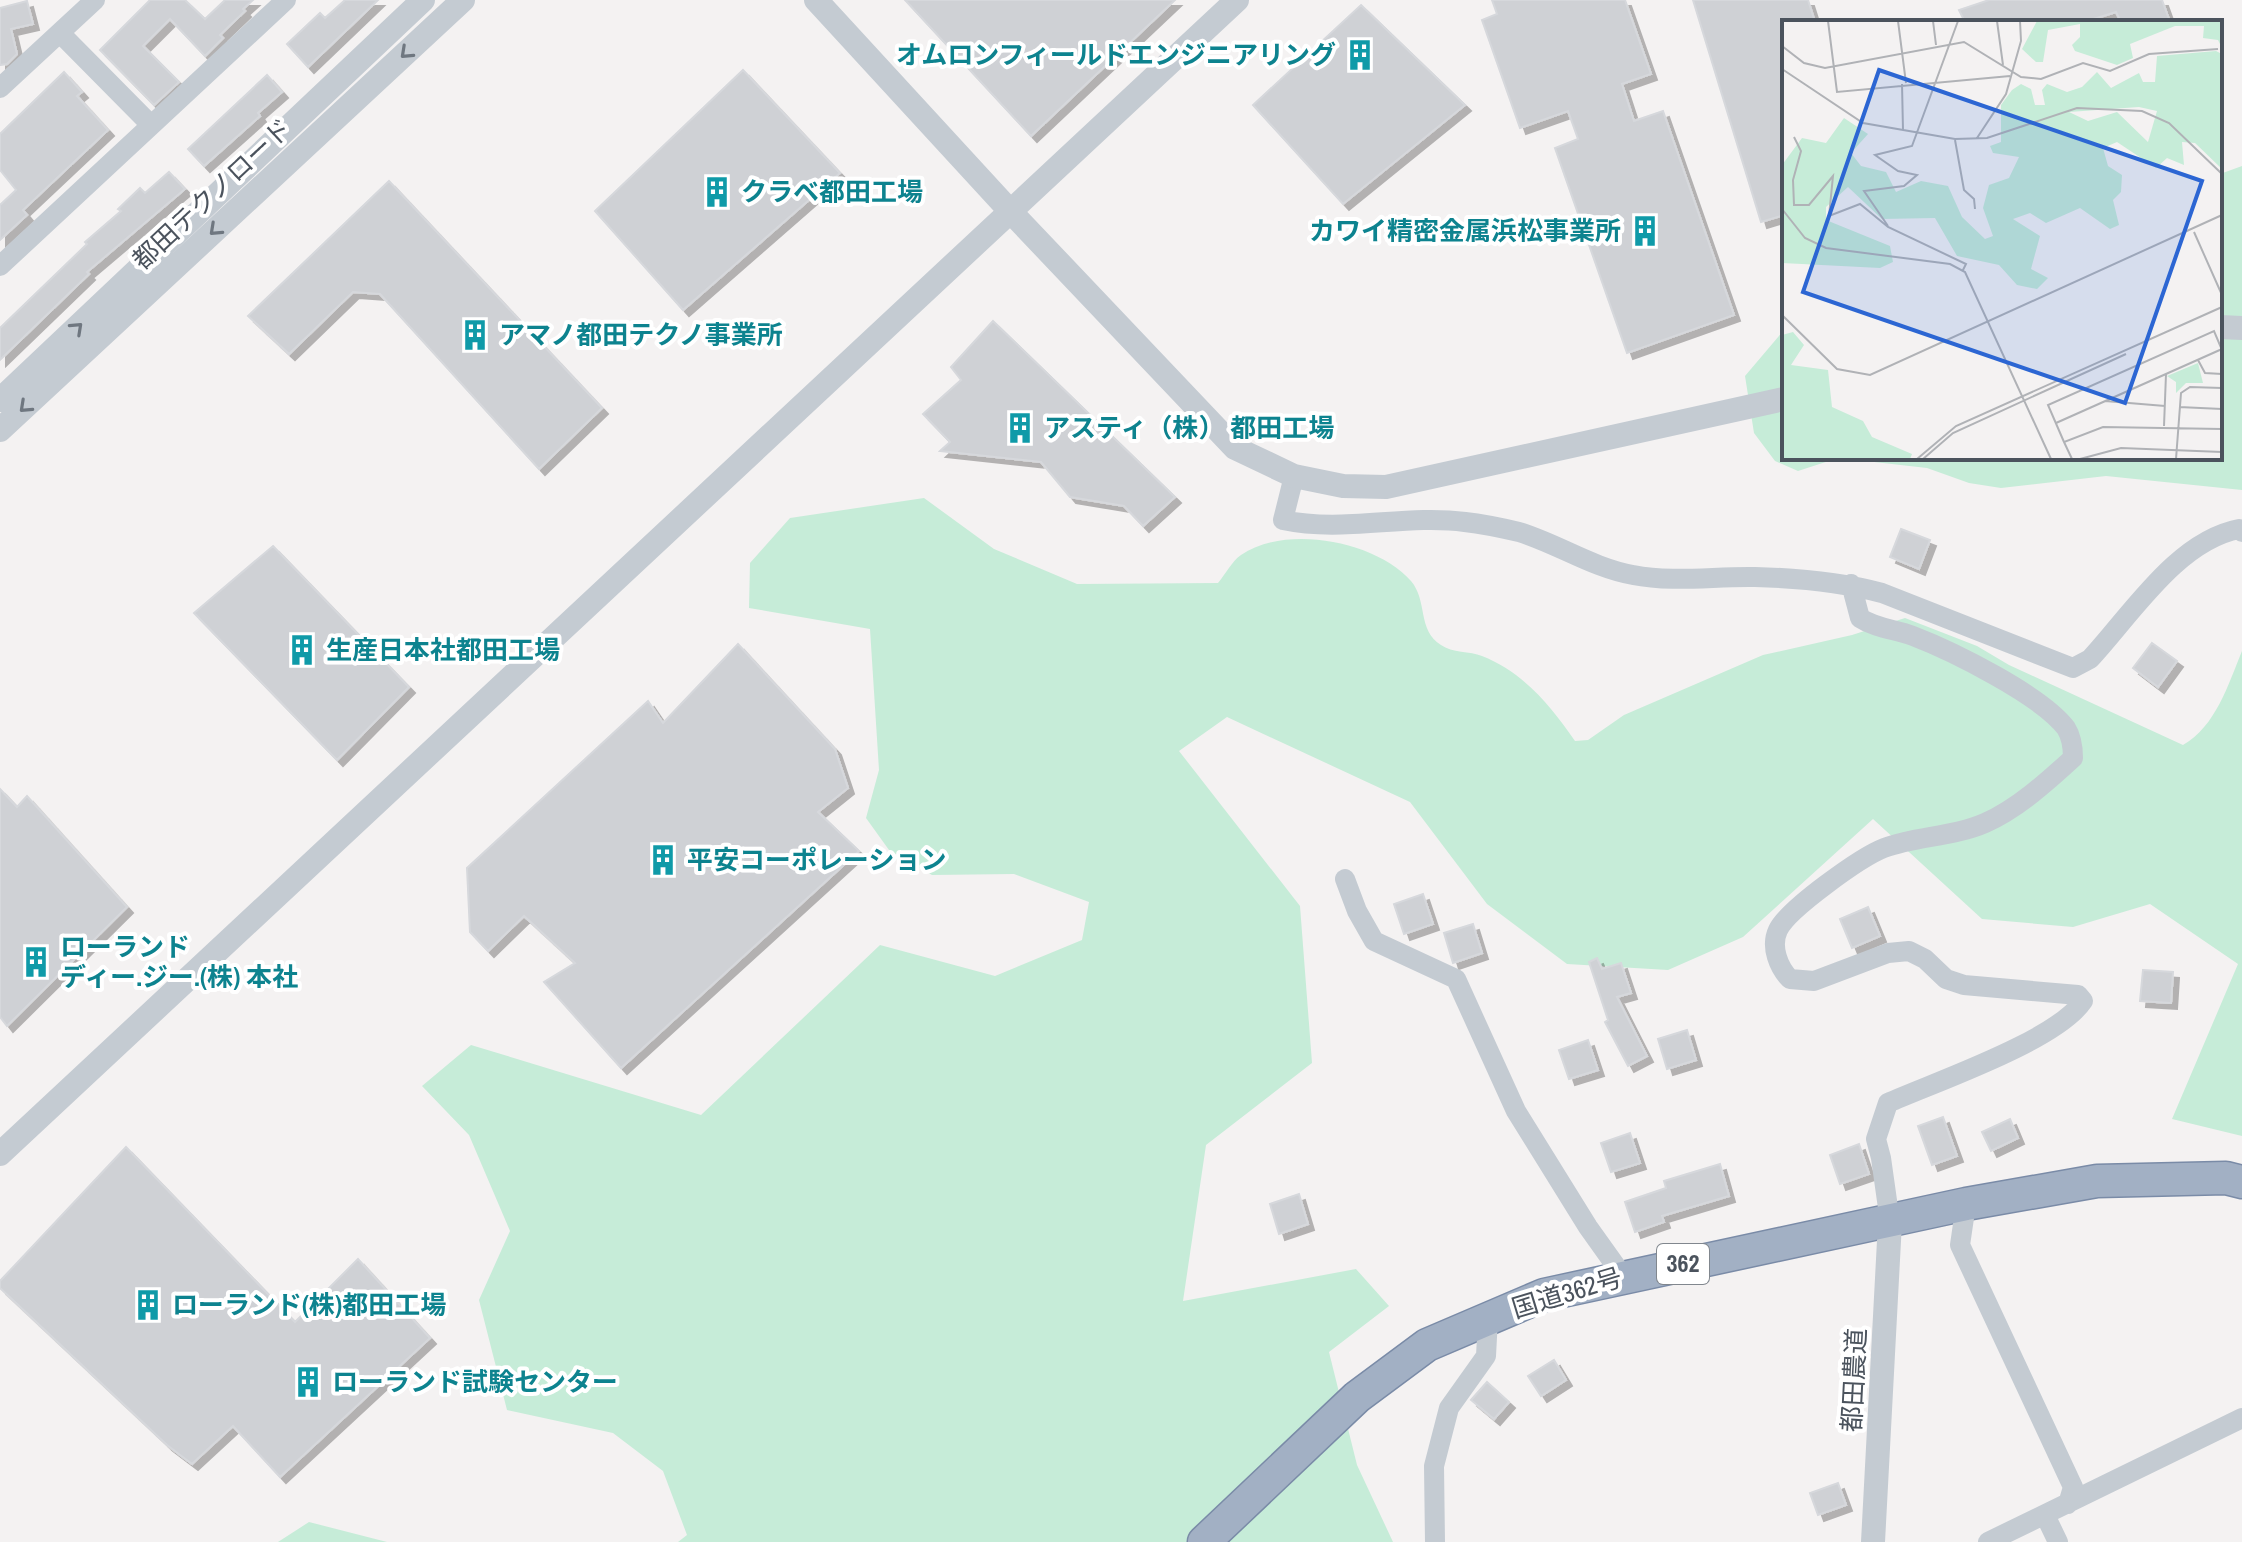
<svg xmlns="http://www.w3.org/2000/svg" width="2242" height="1542" font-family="'Archivo Narrow','Noto Sans JP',sans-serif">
	<defs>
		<filter id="shadow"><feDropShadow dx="6" dy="6" stdDeviation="0" flood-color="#0004"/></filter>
	</defs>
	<rect width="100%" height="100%" fill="#f4f2f2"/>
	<path fill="#c6ecd8" d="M2242,166v324l-136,-14 -105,12 -32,-5 -42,-15 -88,-10h381v-284z
		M1784,330v128h54l-40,13 -23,-10 -21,-28 -9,-57z
		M924,498l70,51 83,35 141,-1c7,-8 14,-22 23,-28 45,-31 135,-14 170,26 17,20 6,49 30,64 11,8 29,6 41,11 41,16 69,50 93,85l13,-1 36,-25 139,-60 89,-20 53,-17 72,28 32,19 174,80c33,-19 45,-60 59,-94v485l-70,-17 66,-155 -88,-60 -77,23 -91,-8 -109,-100 -130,118 -75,33 -101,-6 -80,-60 -77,-102 -183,-85 -48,34 121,155 12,157 -106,82 -23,156 173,-32 33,37 -60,46 28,113 36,77h-715l9,-7 -24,-64 -50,-38 -106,-23 -28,-110 31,-69 -41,-96 -47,-49 49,-41 230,70 179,-170 115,31 87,-36 7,-38 -75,-28 -82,1 -43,-25 -23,-32 13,-48 -9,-141 -121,-21 1,-45 40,-45z
		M309,1522l78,20h-109z"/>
	<path fill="#cfd1d5" stroke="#d6d8dc" stroke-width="2" filter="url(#shadow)" d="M150,0h35l20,19 20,-19h28l-10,9 2,2 -25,24 3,3 -18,18 -35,-37 -27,27 36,36 -25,23 -54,-55z
		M345,0h33l-70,67 -21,-23 33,-31 5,5z
		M905,0h270l-144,136z
		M1492,0h133l26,74 -29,10 12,37 29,-10 71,204 -107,38 -72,-205 23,-9 -10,-28 -48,17 -38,-108 15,-6z
		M1693,0h115l7,22h-31v193l-23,7z
		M1989,0h173l8,22h-49l-5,-10 -32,10h-119l-6,-12z
		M27,1l6,23 -22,5 6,25 -10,10 -7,1v-57z
		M1361,5l104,100 -122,99 -90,-99z
		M743,70l97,103 -157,137 -88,-99z
		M64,72l18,20 -5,4 31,34 -85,80 4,5 -27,25v-35l16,-15 -16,-20v-36z
		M267,75l15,17 -24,21 2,3 -56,50 -16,-17z
		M169,172l16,17 -98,83 2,2 -89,86v-32l87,-84 -2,-2 36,-31 -3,-2 22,-21 5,5z
		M389,181l213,227 -63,61 -159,-175 -27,-2 -64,62 -41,-38z
		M993,321l182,176 -32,29 -19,-20 -54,-9 -29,-35 -101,-11 10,-9 -27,-28 38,-34 -10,-13z
		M1901,529l29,11 -11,29 -29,-12z
		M273,546l136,141 -72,73 -143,-147z
		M2152,643l25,18 -19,26 -25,-19z
		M738,644l97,105 13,39 -30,24 41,39 -238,217 -77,-86 31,-19 -51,-47 -36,35 -18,-19 -3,-64 181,-167 15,22z
		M0,789l17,18 10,-11 100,111 -120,119 -7,-9z
		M1423,894l10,30 -29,10 -10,-30z
		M1868,907l12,29 -28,12 -12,-29z
		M1473,924l9,29 -29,10 -9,-30z
		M1597,958l5,11 19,-6 10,30 -14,4 30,59 -19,10 -23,-44 3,-2 -19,-58z
		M2143,970l30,2 -2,31 -31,-2z
		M1687,1030l9,30 -29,9 -9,-30z
		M1588,1040l10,30 -29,9 -10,-29z
		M1943,1117l14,39 -25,9 -14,-39z
		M2010,1119l8,19 -27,13 -9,-19z
		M1630,1133l10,30 -29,9 -10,-29z
		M1859,1144l10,30 -29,10 -10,-29z
		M126,1147l169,175 63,-63 72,79 -150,139 -47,-51 -41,38 -25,-19 -167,-157v-7z
		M1720,1164l9,32 -67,20 2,6 -29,10 -10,-30 41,-14 -2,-7z
		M1299,1194l9,30 -29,10 -9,-30z
		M1554,1360l12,20 -25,16 -13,-20z
		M1487,1382l22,20 -15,17 -23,-19z
		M1838,1483l8,22 -28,10 -8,-22z"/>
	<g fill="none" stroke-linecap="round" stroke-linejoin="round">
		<defs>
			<path id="trunk" d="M1204,1542l153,-145 70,-52 117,-50 422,-91 131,-23 129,-3 16,4"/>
		</defs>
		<use href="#trunk" stroke="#7a8ba7" stroke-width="35"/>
		<path stroke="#c4cbd2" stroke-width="20" d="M60,33l91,92
			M0,88l95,-88
			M0,266l286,-266
			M1294,476l-11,44c60,13 122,-6 182,2 18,2 37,6 54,10 39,12 74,36 114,43 40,8 82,1 122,2 43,1 86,5 127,16l191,75 17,-9c41,-44 87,-118 149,-130l3,3
			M1851,584l9,34c17,11 35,11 53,18 39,15 128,59 153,92 5,8 7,21 7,30 -25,23 -56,51 -88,65 -32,14 -69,13 -101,25 -23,9 -96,61 -106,82 -8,17 1,38 12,49l24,2 74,-28 21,-2 16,8 21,20 18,6 114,10 5,6c-27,40 -148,81 -195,102l-12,36 5,19 9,64
			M1345,879l12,32 17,30 82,38 60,132 72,116 35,49
			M1966,1204l-6,41 113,242 -5,17
			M2045,1515l13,27
			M1435,1542l-1,-76 15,-58 37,-52 2,-38
			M1988,1542l254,-124"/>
		<path stroke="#c4cbd2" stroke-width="24" d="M816,0l194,211 225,237 59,28 49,10 43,1 398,-88
			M2220,327l22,1
			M0,400l423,-400
			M0,430l463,-430
			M0,1154l1237,-1154
			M1873,1542l17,-320"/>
		<use href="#trunk" stroke="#a2b0c4" stroke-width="32"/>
	</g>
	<defs><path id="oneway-chevron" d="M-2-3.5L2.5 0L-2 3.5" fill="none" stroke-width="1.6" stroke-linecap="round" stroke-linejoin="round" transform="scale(2)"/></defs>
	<g stroke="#6f7780">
		<use href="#oneway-chevron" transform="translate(406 53) rotate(137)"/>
		<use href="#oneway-chevron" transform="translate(215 230) rotate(137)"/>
		<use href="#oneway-chevron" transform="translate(77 328) rotate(-43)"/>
		<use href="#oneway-chevron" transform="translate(25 407) rotate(137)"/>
	</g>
	<defs>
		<symbol id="building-bare" viewBox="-9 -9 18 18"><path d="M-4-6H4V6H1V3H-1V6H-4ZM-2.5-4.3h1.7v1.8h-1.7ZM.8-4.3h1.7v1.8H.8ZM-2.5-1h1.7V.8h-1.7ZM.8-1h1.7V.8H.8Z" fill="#0f9aa8" stroke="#fff" stroke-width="2.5" paint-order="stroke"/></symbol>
	</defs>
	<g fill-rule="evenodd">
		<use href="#building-bare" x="1338" y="33" width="44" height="44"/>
		<use href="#building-bare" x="695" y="170" width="44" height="44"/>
		<use href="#building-bare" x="1623" y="209" width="44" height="44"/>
		<use href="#building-bare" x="453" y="313" width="44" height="44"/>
		<use href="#building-bare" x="998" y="406" width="44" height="44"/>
		<use href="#building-bare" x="280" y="628" width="44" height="44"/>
		<use href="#building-bare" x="641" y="838" width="44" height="44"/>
		<use href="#building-bare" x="14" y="940" width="44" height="44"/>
		<use href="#building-bare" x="126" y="1283" width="44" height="44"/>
		<use href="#building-bare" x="286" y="1360" width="44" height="44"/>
	</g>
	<g text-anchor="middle" stroke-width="8" stroke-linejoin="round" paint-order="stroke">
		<rect fill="#fff" stroke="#81878e" stroke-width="2" x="1657" y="1244" width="52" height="40" rx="6"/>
		<g font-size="24" font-weight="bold" fill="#4b535d">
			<text x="1683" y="1272">362</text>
		</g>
		<g font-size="26" font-weight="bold" fill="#0d838f" stroke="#fff" text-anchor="start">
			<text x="1336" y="64" text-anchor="end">オムロンフィールドエンジニアリング</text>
			<text x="741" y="201">クラベ都田工場</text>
			<text x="1621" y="240" text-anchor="end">カワイ精密金属浜松事業所</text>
			<text x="499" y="344">アマノ都田テクノ事業所</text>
			<text x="1044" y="437">アスティ（株） 都田工場</text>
			<text x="326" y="659">生産日本社都田工場</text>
			<text x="687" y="869">平安コーポレーション</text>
			<text x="60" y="956">ローランド<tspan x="60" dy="30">ディー.ジー.(株) 本社</tspan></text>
			<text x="172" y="1314">ローランド(株)都田工場</text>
			<text x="332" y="1391">ローランド試験センター</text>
		</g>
		<g font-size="26" fill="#4b535d" stroke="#fff">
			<text transform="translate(212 194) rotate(-43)" y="9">都田テクノロード</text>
			<text transform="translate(1567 1293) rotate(-17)" y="9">国道362号</text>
			<text transform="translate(1854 1380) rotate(-87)" y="9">都田農道</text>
		</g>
	</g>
	<g transform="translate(1782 20)">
		<rect width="440" height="440" fill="#f4f2f2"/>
		<path d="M255,1h185v27l-4,-8 -15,-2 1,-12h-29l-45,18 3,14 -16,7 -42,-14 -3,-6 8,-8v-13l-32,6 -5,32h-7l-14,-13zM434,31l6,3v115l-27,-26 -13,-1 2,23 -17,-7 -11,10 -39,-26 -14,6 5,18 14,9 -1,17 -8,8 6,25 -9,4 -30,-21 -34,15 -16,-10 -17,6 27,17 -9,33 17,9 -11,11 -20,-4 -18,-20 -42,-9 -22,-38 -53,1 -34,-32 -22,20v13l64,26 3,16 -13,6 -98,-5v-98l20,-27 24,5 18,-25 24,16 -17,19 10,13 25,6 10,20 25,-11 27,5 14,31 23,22 8,-3 -10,-28 6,-23 20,-7 10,-21 -26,-4 -3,-7 11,-4v-37l11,-15 9,-6 10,5 4,16h10l-3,-15 5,-6 20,8 15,-5 15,-15 14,16 28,-15 4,9h12l2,-26zM357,87l18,4 -9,31 -31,-30 -29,9 -19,-9zM11,312l11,13 -13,20 37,5 4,37 31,14 9,16 40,17 -2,5h-128v-124zM416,343l5,20h-17l-10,10v-11l-9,-6z" fill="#c6ecd8" fill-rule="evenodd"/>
		<path fill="none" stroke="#b0b2b6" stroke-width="2" d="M46,1l9,71 173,-16M116,1l8,62M151,1l3,24M215,1l6,44M0,26l22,17 21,5 139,-26 57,35 20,2 42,-16 27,8 39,-17 69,-5M0,49l81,54 92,16 32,-1 90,-30 65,3 27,12 53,51M120,64l1,46M12,117l7,14 -8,29 1,25h15l24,-29 -4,40 31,-12 28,23 78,37 -3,6M195,118l29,-44 15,-53 -1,-20M173,120l9,50 10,9 1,10M0,189l23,29 21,10 124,16 15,8 86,187M106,206l-24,-35 40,-5 13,-11 -19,-4 -23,-16 37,-9 46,-125M412,212l28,63M0,295l55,54 33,6 352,-160M416,340l7,13 17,1M323,381l60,5M397,387l43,2M274,403l166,-74M382,406l2,-52M282,422l-16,-37 166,-74 8,19M135,439l39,-33 266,-119M141,439l30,-26 173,-79M290,439l-8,-17 39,-15 119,2M298,439l41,-11 101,4M394,439l5,-66 9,-6 32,1"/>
		<path fill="#2c66d3" fill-opacity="0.15" stroke="#2c66d3" stroke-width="4" d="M97,50l323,111 -77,222 -322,-111z"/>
		<rect width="440" height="440" fill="none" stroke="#4b535d" stroke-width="4"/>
	</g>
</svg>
